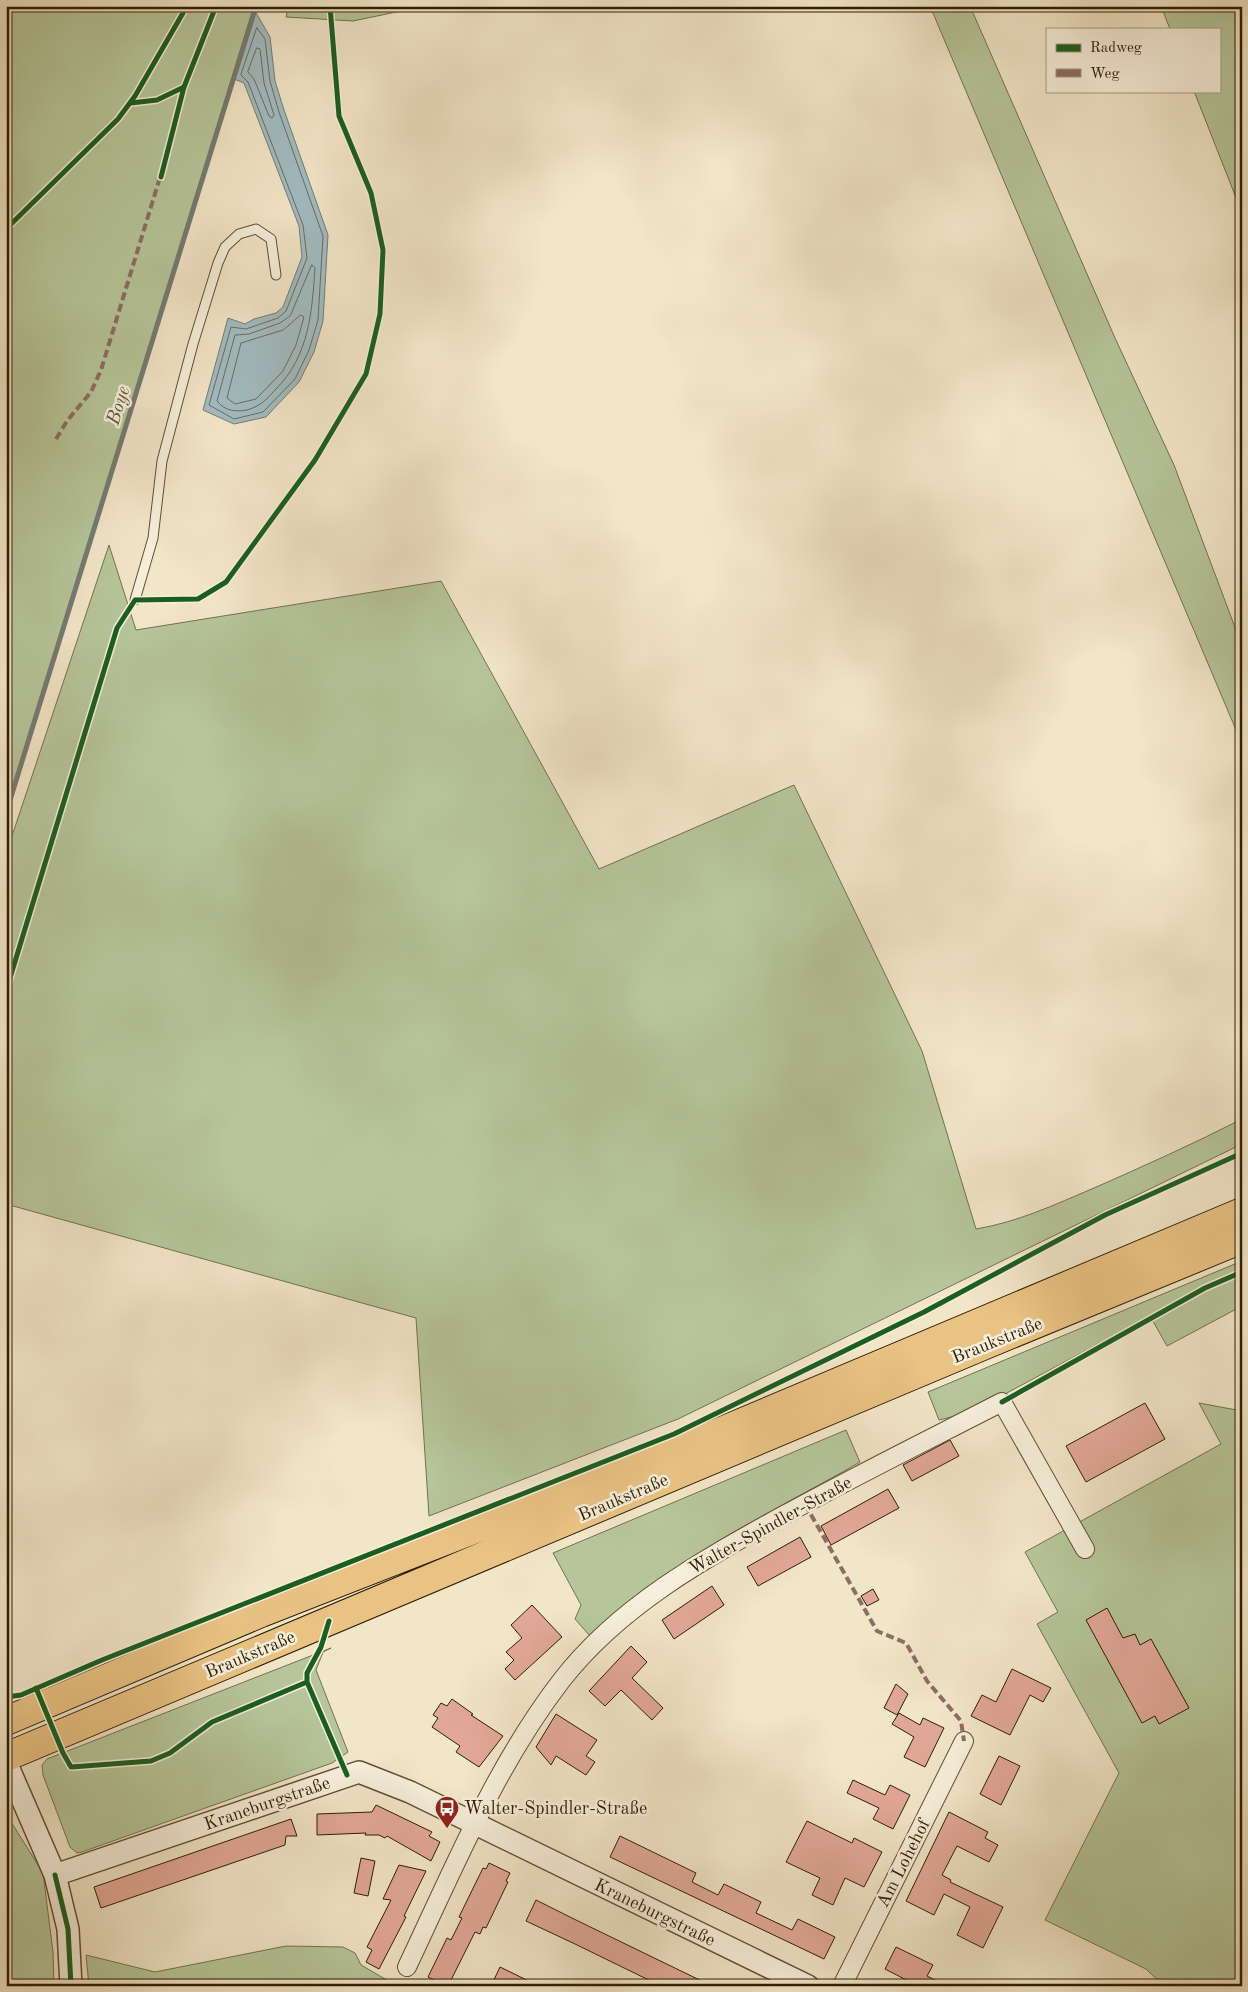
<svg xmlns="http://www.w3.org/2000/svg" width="1248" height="1992" font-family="'Old Standard TT',serif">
	<rect width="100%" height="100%" fill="#f2e6c8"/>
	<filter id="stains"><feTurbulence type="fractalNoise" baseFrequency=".004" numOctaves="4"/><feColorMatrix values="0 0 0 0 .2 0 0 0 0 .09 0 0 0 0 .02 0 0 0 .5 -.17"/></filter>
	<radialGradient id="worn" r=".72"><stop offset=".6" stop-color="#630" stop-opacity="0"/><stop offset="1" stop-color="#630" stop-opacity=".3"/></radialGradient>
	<path fill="#b6c69a" stroke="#73724e" d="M6,6h248l-248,807z
		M289,6h136l-72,15 -67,-4z
		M930,6h40l145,332 59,127 65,173 3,-1v107z
		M1161,6h81v207l-48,-122h25v-62h-49z
		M109,545l27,85 305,-49 158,288 195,-84 128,266 54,178c42,-7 78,-24 118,-41 50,-22 99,-44 148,-69v25l-564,275 -249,97 -13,-198 -410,-114v-350z
		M1242,1261v45l-75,40 -17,-30 -158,85 -28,13 -25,6 -11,-28z
		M1199,1403l43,8v575h-78l-18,-17 -101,-49 74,-147 -82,-149 21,-12 -33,-60 196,-108z
		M846,1430l14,32c-94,54 -191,97 -270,174l-15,-17 6,-14 -28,-52z
		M331,1648l-8,4 -7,18 32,82 -16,11 -250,89 -5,1 -7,-6 -27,-72 -1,-10 5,-6z
		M6,1818l7,7 30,48 10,79 1,34h-48z
		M286,1946l57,1 12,6 6,12 36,21h-308l-3,-31 69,17z"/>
	<path fill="#a2bcc1" stroke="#747c74" d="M255,11l15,26 5,44 9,29 44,125 -5,86 -9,31 -15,30 -33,35 -32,7 -31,-14 25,-92 17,6 9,-5 22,-6 7,-6 19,-50 -3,-31 -55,-143 -10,-4z"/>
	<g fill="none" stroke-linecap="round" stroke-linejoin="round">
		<path stroke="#696c61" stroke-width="1" d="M257,28l8,11 5,42 9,31 44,124 -5,84 -9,30 -14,29 -32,33 -29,7 -25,-14 22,-78 15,2 32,-11 8,-7 21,-53 -4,-33 -55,-143 -7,-7z
			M257,48l3,1 4,34 10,32 -2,3 -3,-2 -15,-37 -6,-7z
			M312,265l3,3c-3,44 -6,87 -38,120 -10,11 -16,18 -30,22 -12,2 -22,1 -30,-9l18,-66 14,-1 31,-11 10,-7z
			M301,315l3,2 -8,28 -13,26 -27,28 -21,5 -8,-6 14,-55 42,-13z"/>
		<path stroke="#747c74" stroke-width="5" d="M6,813l250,-807"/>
	</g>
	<path fill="#e1a897" stroke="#301d01" d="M1145,1403l20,36 -79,43 -20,-36z
		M950,1440l9,16 -47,25 -9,-16z
		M888,1489l11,19 -68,37 -10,-19z
		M800,1537l11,20 -53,29 -11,-19z
		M712,1586l12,19 -50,34 -12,-19z
		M873,1589l6,11 -12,6 -6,-10z
		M532,1605l30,32 -47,43 -10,-11 9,-9 -8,-8 16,-14 -11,-13z
		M1107,1608l16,30 12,-4 5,11 11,-6 38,69 -30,16 -4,-8 -13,7 -56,-103z
		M631,1646l16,16 -15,16 31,30 -11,12 -31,-30 -16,16 -16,-15z
		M1012,1669l39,19 -8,14 -13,-7 -20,40 -39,-19 11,-21 14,7z
		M896,1684l12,10 -11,21 -13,-7z
		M452,1699l21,15 -2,1 32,21 -24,31 -23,-15 4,-6 -28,-19 6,-9 -5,-3 8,-12 6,3z
		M899,1713l21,12 3,-7 21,10 -19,39 -21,-10 10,-20 -22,-13z
		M556,1714l41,26 -11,16 9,6 -9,13 -30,-19 -5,9 -15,-18z
		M999,1756l21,10 -19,39 -21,-11z
		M853,1780l32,15 5,-10 20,10 -17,34 -20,-10 6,-11 -32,-15z
		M376,1805l56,27 -3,4 11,6 -9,19 -44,-25 -2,2 -6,-3h-14l1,-2 -49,2v-21l55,-2z
		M949,1812l39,20 -3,6 13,7 -9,17 -32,-16 -15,29 9,5 -1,2 53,25 -20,41 -26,-13 13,-28 -26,-13 -10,21 -28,-14z
		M291,1819l6,17h-11l-1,9 -184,63 -7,-21z
		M807,1821l45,22 2,-5 28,14 -18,35 -19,-9 -12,27 -21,-10 8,-17 -34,-16z
		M620,1836l76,37 -4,9 26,13 6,-11 37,18 -5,11 36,17 6,-11 37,18 -11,22 -214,-102z
		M361,1858l14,3 -7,35 -14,-3z
		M489,1863l21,10 -4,8 2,1 -22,46 -3,-1 -3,7 -5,-2 -27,54h-3l-17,-9 19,-39 4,2 11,-22 -3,-1 24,-49 3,1z
		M399,1865l27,6 -22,45 2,1 -27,52 -13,-7 6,-12 -5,-3 24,-47 -8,-1z
		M536,1900l40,20 136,66h-51l-86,-42 -49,-23z
		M896,1947l37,18 -6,11 20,10h-29l-33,-17z
		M500,1967l39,19h-48z"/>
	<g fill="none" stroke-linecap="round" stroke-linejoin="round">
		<defs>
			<path id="service" d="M135,600l18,-62 9,-77 31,-117 25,-81 7,-16 14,-13 17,-5 15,10 5,36"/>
			<path id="minor" d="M407,1967c46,-97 88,-200 154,-286 58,-75 143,-122 225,-167 71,-39 144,-75 216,-112l83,147
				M842,1986l122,-245"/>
			<path id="tertiary" d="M6,1762l49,113 13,54 3,57
				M55,1875l304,-103 51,20 398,194"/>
			<path id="primary" d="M6,1721l255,-108 406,-159 575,-242
				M6,1757l979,-412 257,-106"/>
		</defs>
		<use href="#service" stroke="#604f33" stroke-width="11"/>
		<use href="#minor" stroke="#604f33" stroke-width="20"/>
		<use href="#tertiary" stroke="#604f33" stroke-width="24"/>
		<use href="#primary" stroke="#301d01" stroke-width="30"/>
		<use href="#service" stroke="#f7efdb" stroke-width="9"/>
		<use href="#minor" stroke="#f7efdb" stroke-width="18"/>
		<use href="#tertiary" stroke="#f7efdb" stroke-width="21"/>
		<use href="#primary" stroke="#e9c384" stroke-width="28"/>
		<path stroke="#8d6e63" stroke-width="4" stroke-dasharray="8 4" stroke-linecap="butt" d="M56,439l11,-18 24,-29 10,-22 60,-196
			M805,1504l72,127 29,12 21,38 34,40 3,20"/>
		<defs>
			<path id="cycleway" d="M131,103l26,-3 27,-13 32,-81
				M161,177l23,-90
				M6,229l112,-110 17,-23 52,-90
				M6,991l111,-363 18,-28 63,-1 28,-17 89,-122 51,-86 14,-60 3,-64 -12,-57 -32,-77 -9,-110
				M1002,1402l203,-114 37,-16
				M307,1682v-9l14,-26 8,-26
				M36,1688l27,65 8,14 80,-6 19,-8 42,-31 95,-40 40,93
				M6,1697l15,-2 81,-35 572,-226 250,-122 181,-97 137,-62
				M55,1875l13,54 3,57"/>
		</defs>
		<use href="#cycleway" stroke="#f7efdb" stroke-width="8"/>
		<use href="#cycleway" stroke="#1b5e20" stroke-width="5"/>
	</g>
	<defs>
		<symbol id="bus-pin" viewBox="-11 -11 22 30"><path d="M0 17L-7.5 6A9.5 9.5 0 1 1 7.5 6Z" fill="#8f2418" stroke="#f7efdb"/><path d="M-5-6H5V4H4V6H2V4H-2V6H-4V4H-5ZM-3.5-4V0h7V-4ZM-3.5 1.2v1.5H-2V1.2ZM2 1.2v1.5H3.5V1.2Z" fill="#fff"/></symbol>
	</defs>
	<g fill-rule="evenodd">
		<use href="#bus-pin" x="433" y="1794" width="28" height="38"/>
	</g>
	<g text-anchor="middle" stroke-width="5" stroke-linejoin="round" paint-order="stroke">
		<g font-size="18" fill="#301d01" stroke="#f7efdb">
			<text transform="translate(997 1340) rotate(-22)" y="6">Braukstraße</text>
			<text transform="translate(623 1497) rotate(-23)" y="6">Braukstraße</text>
			<text transform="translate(770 1525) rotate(-29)" y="6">Walter-Spindler-Straße</text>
			<text transform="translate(250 1654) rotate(-23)" y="6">Braukstraße</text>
			<text transform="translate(267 1803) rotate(-19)" y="6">Kraneburgstraße</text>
			<text transform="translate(903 1863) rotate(-63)" y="6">Am Lohehof</text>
			<text transform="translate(655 1912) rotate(26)" y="6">Kraneburgstraße</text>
		</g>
		<g font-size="18" fill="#301d01" stroke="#f7efdb" text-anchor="start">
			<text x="464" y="1814">Walter-Spindler-Straße</text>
		</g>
		<g font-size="19" font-style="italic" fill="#585544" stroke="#f7efdb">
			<text transform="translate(117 405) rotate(-73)" y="7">Boye</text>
		</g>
	</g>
	<rect width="1248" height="1992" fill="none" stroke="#f2e6c8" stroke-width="25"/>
	<rect x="8" y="8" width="1233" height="1977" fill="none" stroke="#301d01" stroke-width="2.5"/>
	<rect x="12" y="12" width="1223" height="1967" fill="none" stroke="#301d01"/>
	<rect x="1046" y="28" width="175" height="65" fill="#f7efdb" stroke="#a79b84"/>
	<rect x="1056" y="44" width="25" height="8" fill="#1b5e20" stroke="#a79b84"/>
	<text x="1090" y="52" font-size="15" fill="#301d01">Radweg</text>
	<rect x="1056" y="69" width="25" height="8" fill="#8d6e63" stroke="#a79b84"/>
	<text x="1090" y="78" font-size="15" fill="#301d01">Weg</text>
	<rect width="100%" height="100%" filter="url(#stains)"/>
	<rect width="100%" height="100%" fill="url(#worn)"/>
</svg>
